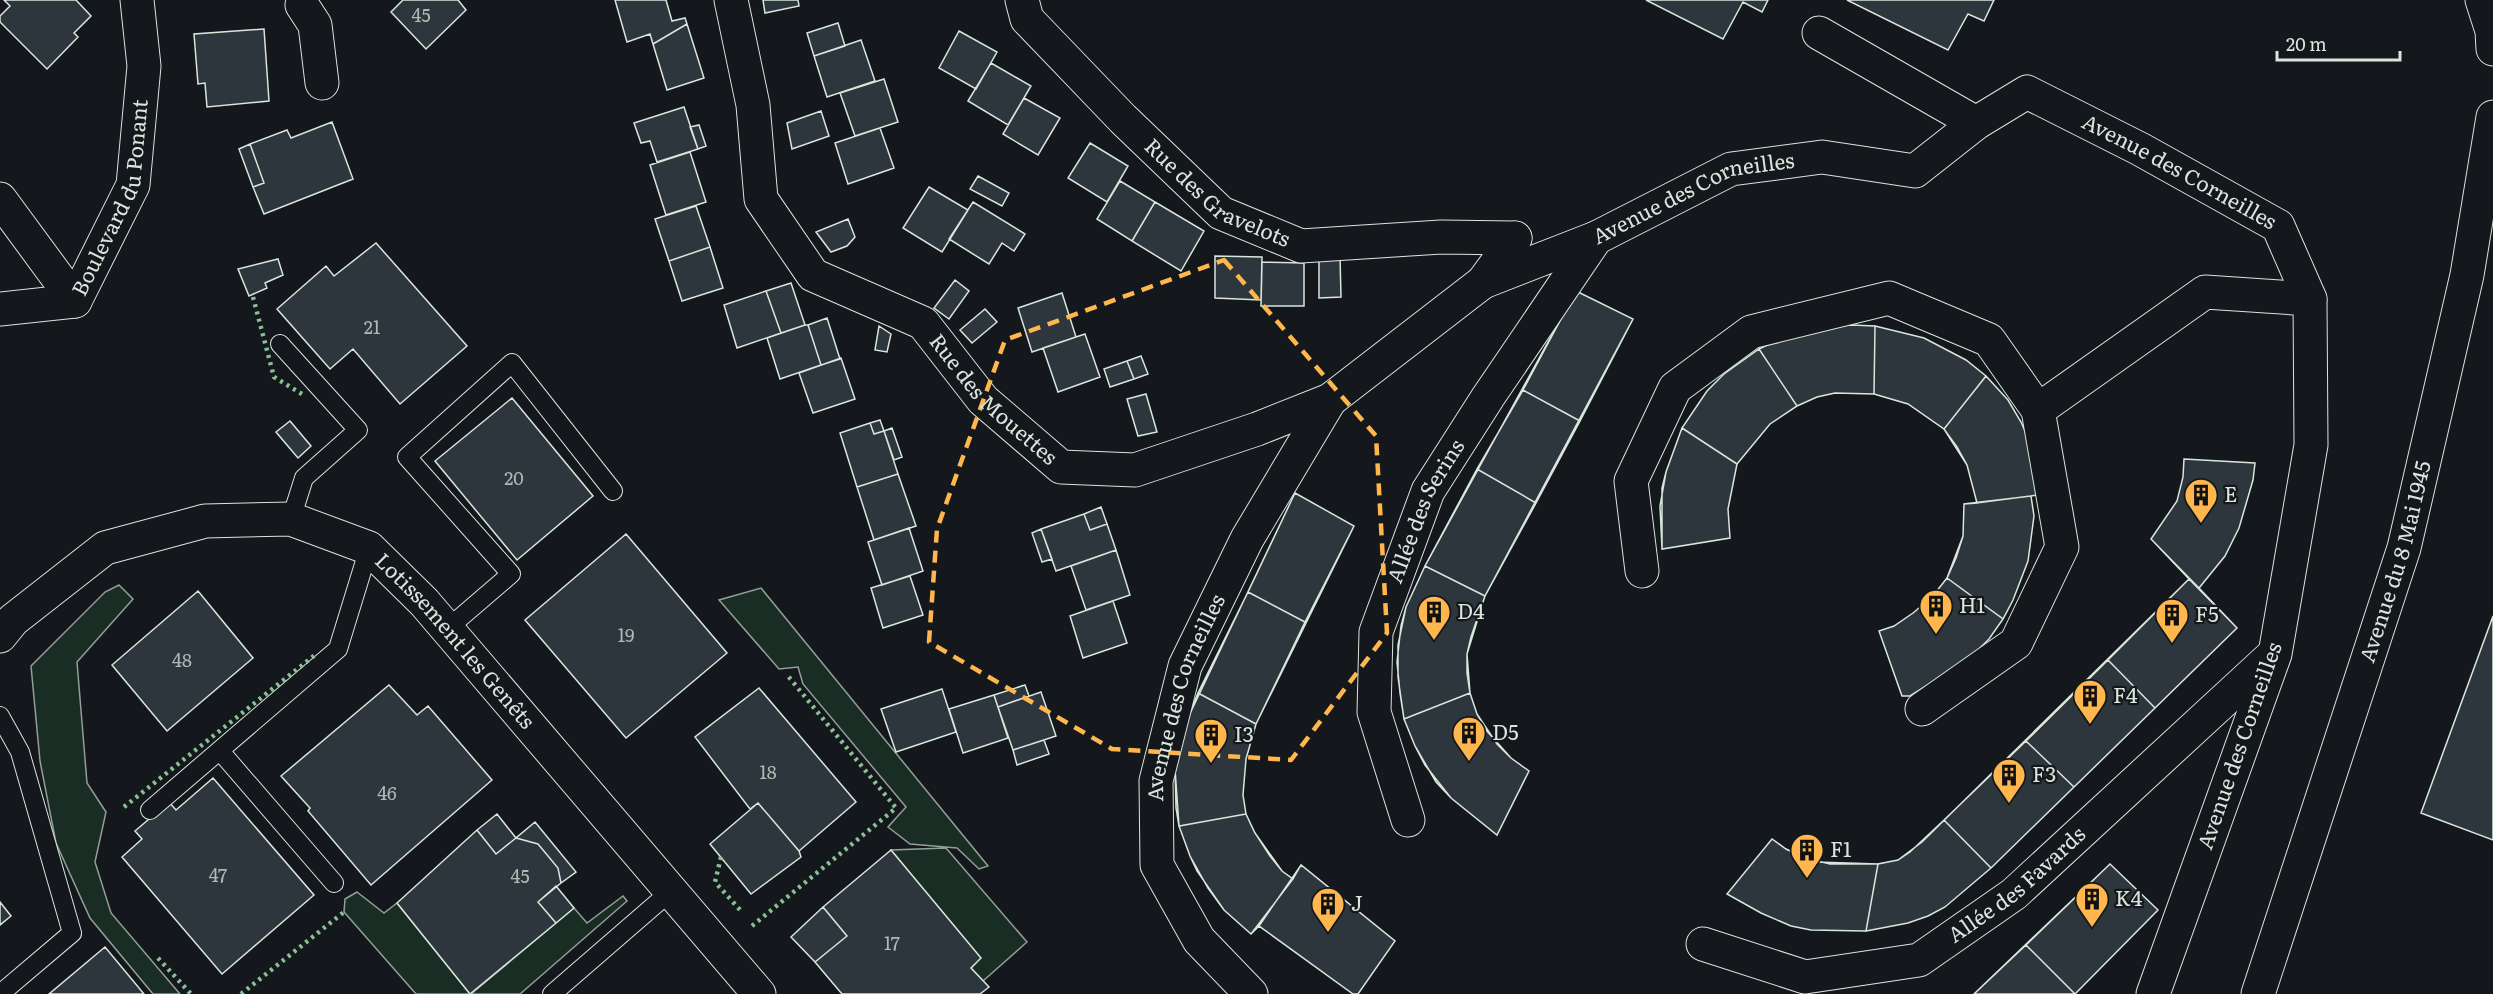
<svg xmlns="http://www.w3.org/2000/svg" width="2493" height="994" font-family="Literata,serif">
	<rect width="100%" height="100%" fill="#14181c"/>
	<path fill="#1a2d24" stroke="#939e99" stroke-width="1.5" d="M119,585l14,14 -56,63 10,121 19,29 -11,50 16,51 69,81h-27l-63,-76 -34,-75 -16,-82 -9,-95 74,-74z
		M761,588l227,278 -9,3 -22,-21 -47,-4 -22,-17 18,-20 -103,-123 -5,-17 -19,2 -60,-69z
		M946,848l81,94 -44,39 -12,-13 9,-10 -89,-108z
		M357,892l27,21 13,-10 73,91h-54l-72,-82 1,-13z
		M623,896l4,5 -107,93h-49l103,-86 13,15z"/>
	<path fill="#2c363c" stroke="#d8e6dc" stroke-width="1.5" d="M4,0h72l15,16 -17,17 4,4 -31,32 -47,-47v-6l10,-10z
		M403,0h55l8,10 -40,39 -35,-37z
		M615,0h51l6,21 13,-3 2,6 -34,20 -3,-10 -23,8z
		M763,0h35l1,6 -34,7z
		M1646,0h122l-6,12 -19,-10 -20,37z
		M1847,0h147l-10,21 -16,-7 -20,36z
		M838,23l7,23 -31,10 -7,-23z
		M687,24l17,54 -37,12 -14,-46z
		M264,29l5,72 -62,6 -2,-24 -7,1 -4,-50z
		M959,31l38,21 -21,37 -37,-21z
		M861,40l14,41 -48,16 -13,-41z
		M991,63l40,23 -23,39 -40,-24z
		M884,79l14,43 -43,14 -15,-43z
		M1024,98l36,20 -22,37 -35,-21z
		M684,107l14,42 -41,13 -7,-21 -9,2 -7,-20z
		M821,111l8,25 -37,13 -5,-26z
		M332,122l21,57 -89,35 -11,-27 11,-4 -14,-39 37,-14 4,8z
		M699,125l7,21 -8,3 -8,-22z
		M880,128l14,40 -46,16 -13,-41z
		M1090,143l38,23 -21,36 -39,-24z
		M250,144l14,39 -11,4 -14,-38z
		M690,152l16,50 -40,13 -16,-50z
		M978,176l31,17 -7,13 -32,-17z
		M1120,181l35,21 -23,39 -35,-22z
		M929,187l39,23 -26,42 -39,-24z
		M973,202l52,32 -11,17 -12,-8 -13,21 -40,-25z
		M1155,202l49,29 -23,40 -49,-30z
		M696,206l14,41 -41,14 -14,-42z
		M848,219l7,18 -8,9 -16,6 -15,-20z
		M376,243l91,103 -67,58 -47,-55 -23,20 -53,-60 49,-43 8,10z
		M710,247l13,41 -41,13 -13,-40z
		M1215,256l47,1 -1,43 -46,-2z
		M1319,257h21l1,40 -22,1z
		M278,259l5,16 -18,8 2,5 -18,8 -11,-27z
		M1262,262l42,1v43h-43z
		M955,280l14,11 -20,28 -15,-11z
		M791,283l14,42 -24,8 -15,-42z
		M766,291l15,42 -44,15 -13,-43z
		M1576,291l57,28 -148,277 -14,41 -4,17v19l3,20 7,21 20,30 14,14 18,13 -32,64 -46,-37 -26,-33 -10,-19 -11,-27 -4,-26 -3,-31 4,-36 5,-19 19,-41z
		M1576,291l57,28 -53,102 -57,-31z
		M1062,293l14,44 -44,15 -14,-44z
		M985,309l12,13 -25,21 -12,-13z
		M827,318l13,41 -19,6 -13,-40z
		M805,325h3l13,40 -41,14 -13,-41z
		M1851,325l24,1 49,12 42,22 20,16 22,24 13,22 15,34 9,38 -14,2 3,20 -6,45 -15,39 -10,19 -14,20 -22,22 -57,35h-8l-23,-65 15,-5 19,-13 19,-16 15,-19 9,-20 7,-22 1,-32 13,-1 -10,-38 -10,-18 -13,-18 -36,-25 -34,-10 -39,-1 -18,4 -20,9 -27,18 -33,40 -9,45 2,29 -68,11 -2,-43 6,-34 16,-44 25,-37 17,-17 35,-25 21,-10 45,-12z
		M1851,325l24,1 -1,68 -39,-1 -18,4 -20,9 -38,-57 21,-10 45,-12z
		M879,326l12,8 -4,18 -12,-2z
		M1875,326l49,12 42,22 20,16 -42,53 -36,-25 -34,-10z
		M1085,334l15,43 -42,15 -15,-44z
		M1759,349l38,57 -27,18 -33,40 -55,-36 25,-37 17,-17z
		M1141,356l7,18 -14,5 -7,-18z
		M841,358l14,41 -42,14 -14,-40z
		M1127,361l7,18 -24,8 -6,-18z
		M1986,376l22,24 13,22 15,34 9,38 -68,9 -10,-38 -23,-36z
		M1523,390l57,31 -44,82 -59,-34z
		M1146,394l11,38 -19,4 -11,-37z
		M512,398l81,98 -76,64 -82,-99z
		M880,420l4,11 -10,3 -4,-11z
		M290,421l21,25 -13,12 -22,-26z
		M870,423l4,11 10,-3 14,43 -41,13 -17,-54z
		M892,428l10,29 -8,3 -10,-29z
		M1682,428l55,36 -9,45 2,29 -68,11v-61l4,-16z
		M2184,459l71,4 -2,17 -14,48 -14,28 -26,32 38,40 -246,240 -46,39 -17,9 -20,7 -42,8 -55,-1 -20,-4 -30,-13 -34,-19 45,-55 14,10 16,8 28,7h48l20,-4 24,-18 267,-263 -38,-40 26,-38 6,-24z
		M2184,459l71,4 -2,17 -14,48 -14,28 -26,32 -48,-49 26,-38 6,-24z
		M1477,469l59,34 -51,93 -60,-30z
		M898,474l18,52 -42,14 -17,-53z
		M1295,493l59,33 -98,198 -10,35 -3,36 3,19 9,19 27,38 11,8 8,-14 94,76 -37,53h-5l-94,-68 -8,8 -27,-24 -27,-39 -7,-15 -11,-30 -3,-18 -1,-39 11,-47z
		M1295,493l59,33 -49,96 -57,-30z
		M2031,496l3,20 -6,45 -15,39 -10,19 -56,-41 16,-42 1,-32z
		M1101,507l6,17 -17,6 -6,-16z
		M1084,514l6,16 17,-6 9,26 -60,21 -15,-42z
		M909,528l14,43 -41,14 -14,-43z
		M1041,529l11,30 -10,3 -10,-29z
		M626,534l101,119 -101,85 -101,-118z
		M1116,550l14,45 -44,15 -15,-44z
		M1425,566l60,30 -18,58 3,39 -66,26 -6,-42v-32l8,-38z
		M910,576l13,39 -40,13 -12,-40z
		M1947,578l56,41 -14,20 -22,22 -44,28 -13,7h-8l-23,-65 15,-5 19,-13 19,-16z
		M2189,579l48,49 -82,80 -47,-48z
		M198,591l55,67 -86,73 -55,-66z
		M1248,592l57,30 -49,102 -58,-31z
		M1113,601l14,42 -44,15 -13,-42z
		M2493,616v224l-72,-27z
		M2108,660l47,48 -81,79 -48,-46z
		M389,685l28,30 11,-9 64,74 -121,105 -63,-74 2,-3 -29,-32z
		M1025,685l4,11 -31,11 -4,-12z
		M759,688l97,114 -57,49 -41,-48 -8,6 -55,-72z
		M942,689l14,43 -60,20 -15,-43z
		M1041,692l15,44 -43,14 -15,-43z
		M1198,693l58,31 -10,35 -3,36 3,19 -67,12 -4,-57 11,-47z
		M1470,693l7,21 9,16 25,28 18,13 -32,64 -46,-37 -15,-16 -21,-36 -11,-27z
		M994,695l14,43 -45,15 -14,-44z
		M1044,740l5,14 -32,11 -4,-15z
		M2026,741l48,46 -83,81 -47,-48z
		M213,778l101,117 -92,79 -100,-117 20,-18 -7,-8 34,-29 7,8z
		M758,803l41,48 2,6 -50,37 -41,-50z
		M497,814l19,24 -20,16 -19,-24z
		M1246,814l9,19 15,23 12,15 11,8 -42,55 -27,-24 -16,-22 -18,-32 -11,-30z
		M1944,820l47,48 -46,39 -17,9 -20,7 -42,8 12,-67 20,-4 12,-8z
		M535,822l41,50 -15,11 -3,-15 -20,-24 -22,-6z
		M477,830l19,24 20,-16 22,6 20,24 3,15 -23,19 18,21 -86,71 -73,-91z
		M1772,839l14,10 30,13 62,2 -12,67 -55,-1 -20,-4 -30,-13 -34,-19z
		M891,850l90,108 -10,10 18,19 -9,7h-138l-27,-32 32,-26 -24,-29z
		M2110,864l48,46 -83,84h-101z
		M2110,864l48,46 -83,84 -49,-49z
		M1301,865l94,76 -37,53h-5l-94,-68z
		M556,886l18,22 -18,15 -18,-21z
		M0,902l11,14 -11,9z
		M823,907l24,29 -32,26 -24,-25z
		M2026,945l49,49h-101z
		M105,947l39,47h-95z"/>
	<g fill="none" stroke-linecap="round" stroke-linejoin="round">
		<defs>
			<path id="service" d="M280,344l78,86 -54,48 -13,41
				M447,629l64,-55 -104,-117 105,-94 101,128
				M0,716l20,36 52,181 -72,61
				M220,751l114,132
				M150,810l188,-161 31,-101
				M552,994l119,-103"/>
			<g id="minor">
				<path id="s1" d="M731,0l22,105 8,94 52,76 110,48 60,77 78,67 74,3 122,-41 73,-29 153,-118 32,-44"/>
				<path id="s2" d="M1022,0l5,19 96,100 98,94 80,33 140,-9 74,1"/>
				<path d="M2482,0l10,31 1,18"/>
				<path d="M302,5l13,20 7,58"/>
				<path d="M1819,33l157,90"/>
				<path id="s3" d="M0,199l75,102 58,-116 11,-119 -7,-66"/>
				<path id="s4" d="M1483,282l113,-44 135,-69 91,-12 93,14 61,-48 51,-31 113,57 138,77 32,73 1,146 -36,209 -122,340"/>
				<path d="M0,309l75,-8"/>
				<path d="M2038,410l167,-118 105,7"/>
				<path d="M1642,571l-11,-90 44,-93 76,-56 138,-34 100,42 49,70 24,137 -46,96 -94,66"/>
				<path id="s5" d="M0,636l13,-16 92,-72 100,-27 86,-2 78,29 55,54 335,392"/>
				<path id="s6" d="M1408,820l-34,-108 2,-80 52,-141 60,-94 108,-159"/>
				<path id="s7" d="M1703,944l102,33 114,-17 95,-66 257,-237"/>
				<path id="s8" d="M1251,994l-52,-54 -42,-75 -1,-84 29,-115 62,-127 83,-139"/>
				<path id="s9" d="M2258,994l146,-446 63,-273 26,-158"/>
			</g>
		</defs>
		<use href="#service" stroke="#d8e6dc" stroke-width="20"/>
		<use href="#minor" stroke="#d8e6dc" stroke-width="35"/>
		<use href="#service" stroke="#14181c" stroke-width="18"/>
		<use href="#minor" stroke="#14181c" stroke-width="33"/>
		<path stroke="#8ac095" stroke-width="4.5" stroke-dasharray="3 4.5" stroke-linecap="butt" d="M253,297l21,80 28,17
			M124,807l191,-152
			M721,857l-6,25 27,30
			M752,926l144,-118 -108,-132
			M158,958l33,36
			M241,994l103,-82"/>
	</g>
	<path fill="none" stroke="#ffb74d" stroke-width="4.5" stroke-dasharray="12 8" stroke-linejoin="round" d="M1224,260l152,176 11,197 -96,127 -179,-11 -183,-107 8,-113 68,-189z"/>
	<defs>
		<symbol id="building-pin" viewBox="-11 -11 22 30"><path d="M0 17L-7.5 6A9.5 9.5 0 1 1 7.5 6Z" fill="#ffb74d" stroke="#14181c"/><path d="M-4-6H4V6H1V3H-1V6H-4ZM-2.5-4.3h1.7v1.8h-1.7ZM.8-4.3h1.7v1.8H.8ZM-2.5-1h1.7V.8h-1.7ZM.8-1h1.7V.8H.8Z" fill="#111"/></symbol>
	</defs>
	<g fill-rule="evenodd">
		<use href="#building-pin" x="2182" y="476" width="38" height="52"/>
		<use href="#building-pin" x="1917" y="587" width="38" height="52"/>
		<use href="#building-pin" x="1415" y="593" width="38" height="52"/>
		<use href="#building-pin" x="2153" y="596" width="38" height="52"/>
		<use href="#building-pin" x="2071" y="677" width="38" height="52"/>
		<use href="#building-pin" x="1450" y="714" width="38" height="52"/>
		<use href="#building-pin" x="1192" y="716" width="38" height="52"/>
		<use href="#building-pin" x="1990" y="756" width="38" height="52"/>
		<use href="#building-pin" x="1788" y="831" width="38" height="52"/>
		<use href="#building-pin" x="2073" y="880" width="38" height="52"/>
		<use href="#building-pin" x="1309" y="885" width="38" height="52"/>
	</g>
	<g text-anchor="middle" stroke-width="4.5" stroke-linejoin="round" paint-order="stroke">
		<g font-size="18" fill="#adbab4">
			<text x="421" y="22">45</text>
			<text x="372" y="334">21</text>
			<text x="514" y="485">20</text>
			<text x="626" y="642">19</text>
			<text x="182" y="667">48</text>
			<text x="768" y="779">18</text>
			<text x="387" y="800">46</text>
			<text x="218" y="882">47</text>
			<text x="520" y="883">45</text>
			<text x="892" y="950">17</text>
		</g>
		<g font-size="21" fill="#d8e6dc" stroke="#14181c">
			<text dy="7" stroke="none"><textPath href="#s4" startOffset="768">Avenue des Corneilles</textPath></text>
			<text dy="7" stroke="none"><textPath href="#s2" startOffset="280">Rue des Gravelots</textPath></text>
			<text dy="7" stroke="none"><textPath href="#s3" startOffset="238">Boulevard du Ponant</textPath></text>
			<text dy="7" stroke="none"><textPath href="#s4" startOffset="228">Avenue des Corneilles</textPath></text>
			<text dy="7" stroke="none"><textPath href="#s1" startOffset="518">Rue des Mouettes</textPath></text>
			<text dy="7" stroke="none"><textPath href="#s6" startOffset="324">Allée des Serins</textPath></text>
			<text dy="7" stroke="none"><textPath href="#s9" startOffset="454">Avenue du 8 Mai 1945</textPath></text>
			<text dy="7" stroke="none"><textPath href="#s5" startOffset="537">Lotissement les Genêts</textPath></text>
			<text dy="7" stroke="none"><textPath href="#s8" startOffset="333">Avenue des Corneilles</textPath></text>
			<text transform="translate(2240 746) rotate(-71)" y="7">Avenue des Corneilles</text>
			<text dy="7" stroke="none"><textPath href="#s7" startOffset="346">Allée des Favards</textPath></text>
		</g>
		<g font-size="21" fill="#d8e6dc" stroke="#14181c" text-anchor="start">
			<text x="2224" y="502">E</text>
			<text x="1959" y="613">H1</text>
			<text x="1457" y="619">D4</text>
			<text x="2195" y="622">F5</text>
			<text x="2113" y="703">F4</text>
			<text x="1492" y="740">D5</text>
			<text x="1234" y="742">I3</text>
			<text x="2032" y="782">F3</text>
			<text x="1830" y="857">F1</text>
			<text x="2115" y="906">K4</text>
			<text x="1351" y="911">J</text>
		</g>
	</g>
	<path d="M2277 51v9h123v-9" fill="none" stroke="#d8e6dc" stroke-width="3"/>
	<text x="2286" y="51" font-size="18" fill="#d8e6dc" stroke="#14181c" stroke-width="4.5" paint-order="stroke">20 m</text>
</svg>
